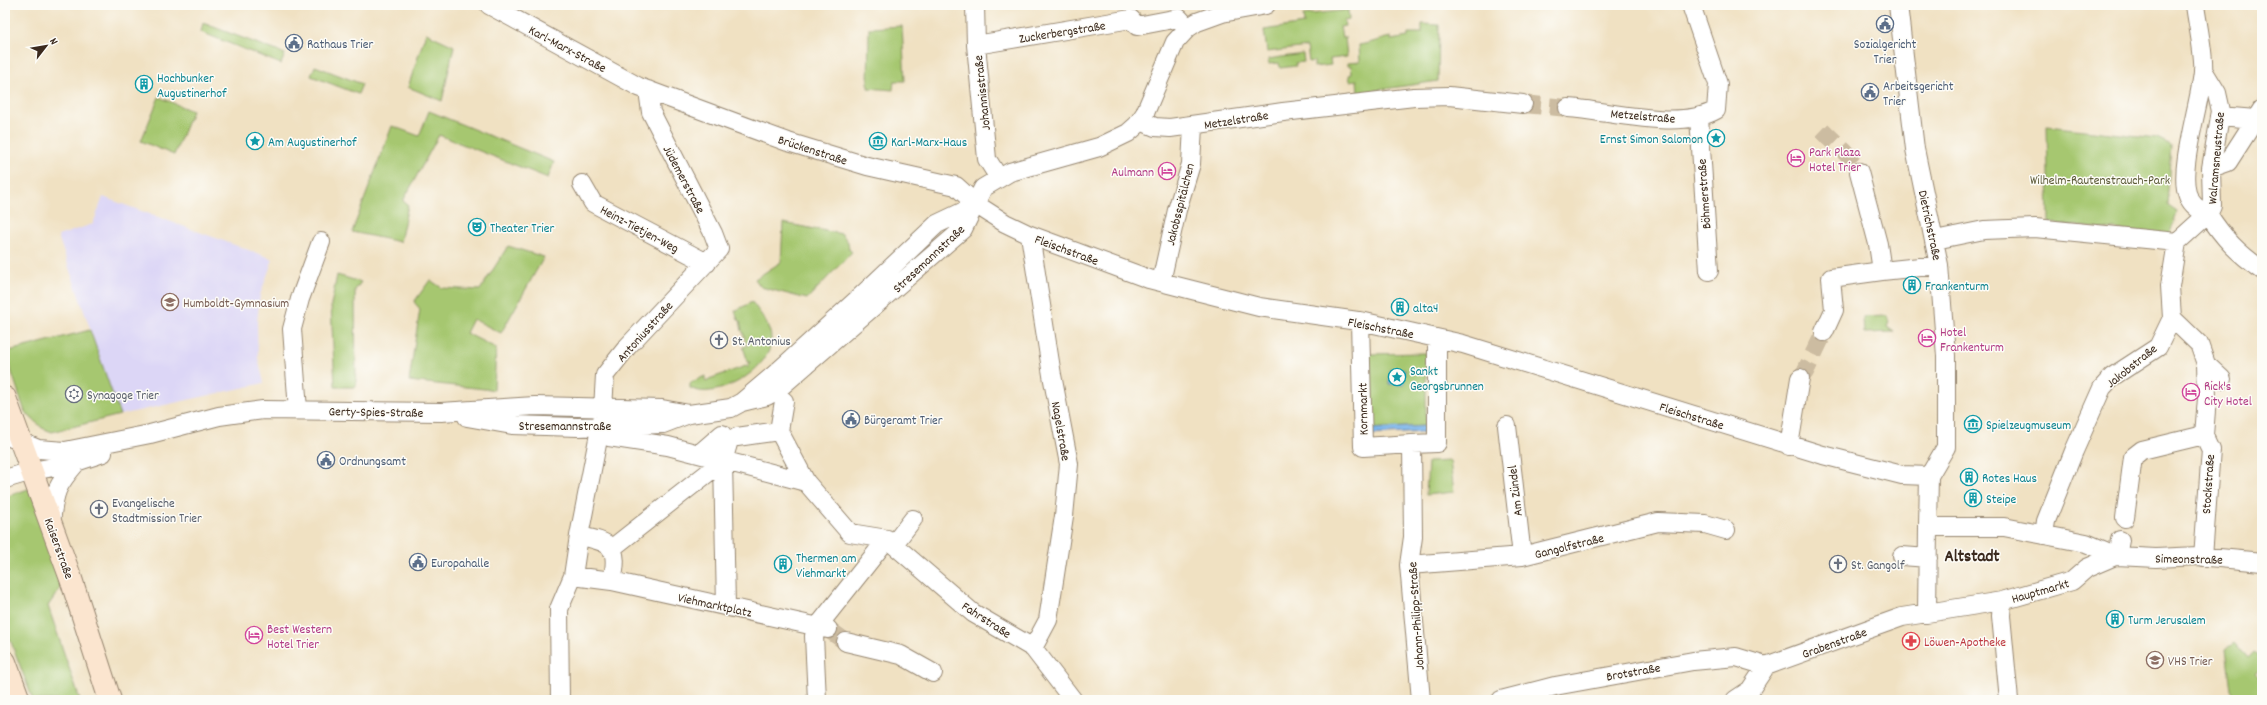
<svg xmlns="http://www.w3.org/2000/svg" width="2267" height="705" font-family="Dekko,sans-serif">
	<rect width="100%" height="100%" fill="#fdfcf7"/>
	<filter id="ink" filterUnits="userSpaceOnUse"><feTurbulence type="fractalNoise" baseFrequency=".025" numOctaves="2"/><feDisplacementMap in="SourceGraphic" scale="8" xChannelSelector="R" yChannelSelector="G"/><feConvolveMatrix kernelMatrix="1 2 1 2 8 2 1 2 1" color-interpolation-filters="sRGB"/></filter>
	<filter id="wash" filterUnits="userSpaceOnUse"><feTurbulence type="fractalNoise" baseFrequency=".012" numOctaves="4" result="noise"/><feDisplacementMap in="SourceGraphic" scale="16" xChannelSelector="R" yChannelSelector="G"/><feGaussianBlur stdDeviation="0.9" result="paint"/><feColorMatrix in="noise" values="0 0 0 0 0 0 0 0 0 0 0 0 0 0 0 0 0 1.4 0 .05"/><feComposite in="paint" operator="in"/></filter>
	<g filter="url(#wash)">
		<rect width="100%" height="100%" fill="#f0e1c2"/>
		<path fill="#dcd6f6" d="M103,197l170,62 -13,36 -3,28 1,35 6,25 -144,32 -62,-179 35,-12z"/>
		<path fill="#a6c770" stroke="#707847" d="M1348,10l1,10 -5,1 1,5 -5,1 2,10h3l2,20 -17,2 1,6 -17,2v-6l-5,1 -2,-15 -40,5 -3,-22 40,-6 -1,-9z
			M203,23l82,31 -4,10 -80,-32z
			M1422,24l17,1 -1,56 -80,12 -1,-13 -7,1 -1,-6 3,-1 -1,-8h-3v-3l12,-1 -1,-17c13,-2 21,-6 32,-8v3l17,-3v-4h14z
			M902,26l3,55h-11l-1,9 -25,-2 1,-60z
			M426,33l28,13 -12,55 -34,-14z
			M1303,54l1,8 -9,1 1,3 -16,2 -1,-5 -10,1 -1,-5z
			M315,66l47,18 -4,10 -47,-18z
			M159,97l33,14 -18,44 -33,-14z
			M429,111l125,51 -6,16 -109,-43 -36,66 5,4 -8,37 -48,-10 40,-106 27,10z
			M2047,126l110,12 14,7 -4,60 10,7 -8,24 -120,-13z
			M783,223l59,11 6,8 1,7 3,3 -45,47 -46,-12 -6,-8 26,-17z
			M508,246l36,11 -43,76 -28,-14 -7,14 30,15 -2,42 -85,-9 11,-72 -6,-7 16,-22 12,8 38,2z
			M337,275l24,7 -6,8 1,97h-21l-4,-82z
			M752,302c8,11 20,25 19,39 -1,29 -56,61 -81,47v-5l15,-7v5l2,1 2,-3 37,-13 2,2 2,-6h-2l-5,-15 5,-2 -2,-2 -3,-10h1l-2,-2 -2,-11h-2l-3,-9z
			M1887,316l2,6 -2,5 7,5 -30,1 -1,-16z
			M90,330l30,85 -68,17 -10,-4 -17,-16 -20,-60z
			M1426,353v73l-57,3 -3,-75z
			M1450,461l4,31 -28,3 2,-33z
			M34,487l29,97 -15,22 32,94h-47l-28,-74v-129z
			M2234,643l14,16 7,-7 7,8v8l-6,5 6,6v21h-32l6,-2 -5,-8 -5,-41z"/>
		<path fill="#7bb6ec" stroke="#5b7085" d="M1390,369l15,1 -1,15 -15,-1z
			M1426,426v6l-57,3v-6z"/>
	</g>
	<g filter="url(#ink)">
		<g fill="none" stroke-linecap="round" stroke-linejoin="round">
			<path stroke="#ccbca1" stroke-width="18" stroke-dasharray="18 9" stroke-linecap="butt" d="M1523,104l45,4
				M1822,130l25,24 12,18
				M1800,378l5,-6 19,-40
				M828,629l18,13"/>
			<defs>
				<path id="street" d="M489,5l150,82 149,55 79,24 89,20 21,19 28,18 25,12 119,44 110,28 106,15 98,22 360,111 79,20 27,1
					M975,5l1,40 11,114 12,19
					M1898,5l17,144 24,116 7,91v91l-17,29
					M2195,5c2,17 10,52 8,67 -3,32 -24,94 -16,121 3,11 11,17 21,21
					M976,45l155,-26 6,7 42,-8 9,10
					M1568,108c43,3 111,23 148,2l2,-26 -27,-79
					M2220,116l35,3
					M1699,117l10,154
					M1141,121l14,6 15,1 113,-16 131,-15 35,-1 74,8
					M2211,168l17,-6 34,-53
					M582,184l11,19 114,60
					M2208,214c16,25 30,39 54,56
					M1030,235l22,140 17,89 -5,52 -16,104 -15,28
					M1935,240l49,-10 51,-2 142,14
					M1882,271l57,-6
					M1161,282l16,-72 14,-46 2,-38
					M2172,318l27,26 7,20 16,15
					M1360,321l3,126 49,-3
					M1824,332l10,-22 -3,-32 51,-7 -4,-27 -19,-72
					M784,401l-5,30 27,51 44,51 37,6 86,74 60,35 40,52
					M742,402l25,-6 9,-5 187,-162 20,-41 27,-16 89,-25 29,-14 9,-8 8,-12 30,-71 13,-14 9,-6 25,-9 44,-8
					M298,410l-6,-81 8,-30 21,-57
					M467,417l45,8 66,2 85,-3 26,-10 42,-6 11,-6 32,-27 86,-78 77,-73 40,-19
					M1507,426l15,130
					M5,435l33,14 27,2 85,-17 69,-18 44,-6 178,2 94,-6 127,3 27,5
					M609,437l59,9 138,36
					M737,437l42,-6
					M1789,446l11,-68
					M699,454l23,-20
					M1929,476l-1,51h76l82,16 31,13 39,2 42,-2 64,6
					M5,479l27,-8 38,-7 33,-11
					M2125,518l8,-61 9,-7 62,-15
					M51,524c3,-32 5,-38 26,-62
					M2044,535l2,-14 28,-70 28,-63 10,-11 46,-30 14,-29 -2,-32 7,-44 31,-28 4,-9 -1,-37 10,-57 -4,-18 -14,-23
					M579,536c32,6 41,10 33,45
					M894,544l19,-25
					M611,549l112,-88
					M1902,556l26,2
					M2117,556l3,-16
					M2203,557l8,-107 -7,-15 3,-37 -1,-34
					M1409,565l113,-9 136,-34 47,2 21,6
					M573,576l39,5 216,48
					M2002,601l-1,15 8,84
					M726,606l-3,-145 5,-17
					M1927,614l1,-87
					M846,642l55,13 32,18
					M1766,666l136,-49 100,-16 70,-20 15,-13 28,-12
					M560,700l-1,-91 14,-33 6,-40 19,-97 4,-13 3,-51 23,-29 91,-97 -6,-16 -62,-121 -3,-22
					M817,700l-3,-64 4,-10 69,-87
					M1421,700l-12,-135 4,-28 -1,-93 25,-1v-105
					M1501,700l54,-14 138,-25 43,-4 30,9
					M1735,700l15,-10 16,-24"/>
				<path id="secondary" d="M5,398l66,181 39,121
					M5,662l14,38"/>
			</defs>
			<use href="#street" stroke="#968670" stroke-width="20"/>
			<use href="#secondary" stroke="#968670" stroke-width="24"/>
			<use href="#street" stroke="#fff" stroke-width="18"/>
			<use href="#secondary" stroke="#fbe5cf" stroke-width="22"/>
		</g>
	</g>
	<defs>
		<symbol id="civic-ring" viewBox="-11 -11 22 22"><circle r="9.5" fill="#fdfcf7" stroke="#5c6f8a" stroke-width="1.5"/><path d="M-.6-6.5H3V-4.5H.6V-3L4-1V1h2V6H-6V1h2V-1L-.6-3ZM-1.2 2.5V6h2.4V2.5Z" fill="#5c6f8a"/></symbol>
		<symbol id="building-ring" viewBox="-11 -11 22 22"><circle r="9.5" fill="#fdfcf7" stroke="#0f9aa8" stroke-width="1.5"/><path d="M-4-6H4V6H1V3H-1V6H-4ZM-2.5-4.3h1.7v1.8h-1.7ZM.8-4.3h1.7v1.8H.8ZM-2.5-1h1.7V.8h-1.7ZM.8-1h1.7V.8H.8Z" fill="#0f9aa8"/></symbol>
		<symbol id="sight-ring" viewBox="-11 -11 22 22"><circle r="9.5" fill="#fdfcf7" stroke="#0f9aa8" stroke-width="1.5"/><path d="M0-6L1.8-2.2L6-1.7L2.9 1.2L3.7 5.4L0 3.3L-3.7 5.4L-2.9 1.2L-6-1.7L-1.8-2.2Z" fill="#0f9aa8"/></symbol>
		<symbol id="museum-ring" viewBox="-11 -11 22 22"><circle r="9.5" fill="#fdfcf7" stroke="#0f9aa8" stroke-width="1.5"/><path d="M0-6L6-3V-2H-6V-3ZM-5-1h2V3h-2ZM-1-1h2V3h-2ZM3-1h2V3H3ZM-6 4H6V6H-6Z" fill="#0f9aa8"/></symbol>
		<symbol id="hotel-ring" viewBox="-11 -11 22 22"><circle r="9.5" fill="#fdfcf7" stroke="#d1479c" stroke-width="1.5"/><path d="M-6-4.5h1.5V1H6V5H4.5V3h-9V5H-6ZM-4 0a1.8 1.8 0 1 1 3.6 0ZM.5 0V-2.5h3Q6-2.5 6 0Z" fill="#d1479c"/></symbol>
		<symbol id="theatre-ring" viewBox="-11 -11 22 22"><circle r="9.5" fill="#fdfcf7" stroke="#0f9aa8" stroke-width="1.5"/><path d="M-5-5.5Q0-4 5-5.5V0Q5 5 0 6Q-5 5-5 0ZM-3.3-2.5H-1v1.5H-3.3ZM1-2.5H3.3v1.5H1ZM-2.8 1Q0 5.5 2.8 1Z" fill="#0f9aa8"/></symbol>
		<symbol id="school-ring" viewBox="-11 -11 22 22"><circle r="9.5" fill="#fdfcf7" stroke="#8d6e63" stroke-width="1.5"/><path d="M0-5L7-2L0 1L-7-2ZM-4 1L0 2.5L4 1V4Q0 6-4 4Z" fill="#8d6e63"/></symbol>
		<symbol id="church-ring" viewBox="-11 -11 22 22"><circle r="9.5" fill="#fdfcf7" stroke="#6b7280" stroke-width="1.5"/><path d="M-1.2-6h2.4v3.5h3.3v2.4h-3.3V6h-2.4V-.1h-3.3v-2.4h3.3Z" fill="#6b7280"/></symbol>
		<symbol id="synagogue-ring" viewBox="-11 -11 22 22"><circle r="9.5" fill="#fdfcf7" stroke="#6b7280" stroke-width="1.5"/><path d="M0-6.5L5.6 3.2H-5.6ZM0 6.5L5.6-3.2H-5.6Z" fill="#6b7280"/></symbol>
		<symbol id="pharmacy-ring" viewBox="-11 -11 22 22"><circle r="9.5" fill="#fdfcf7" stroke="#e0444e" stroke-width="1.5"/><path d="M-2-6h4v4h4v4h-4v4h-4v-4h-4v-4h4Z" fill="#e0444e"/></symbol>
		<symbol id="university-ring" viewBox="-11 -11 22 22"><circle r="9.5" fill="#fdfcf7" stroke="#8d6e63" stroke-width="1.5"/><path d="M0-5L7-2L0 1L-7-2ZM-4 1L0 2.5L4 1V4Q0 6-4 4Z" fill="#8d6e63"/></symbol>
	</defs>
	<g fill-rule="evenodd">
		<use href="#civic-ring" x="1875" y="14" width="20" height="20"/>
		<use href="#civic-ring" x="284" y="33" width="20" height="20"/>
		<use href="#building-ring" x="134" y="74" width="20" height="20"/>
		<use href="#civic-ring" x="1860" y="82" width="20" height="20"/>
		<use href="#sight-ring" x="1706" y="128" width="20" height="20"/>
		<use href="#sight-ring" x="245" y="131" width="20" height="20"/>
		<use href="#museum-ring" x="868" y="131" width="20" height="20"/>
		<use href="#hotel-ring" x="1786" y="148" width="20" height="20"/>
		<use href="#hotel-ring" x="1157" y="161" width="20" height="20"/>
		<use href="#theatre-ring" x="467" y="217" width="20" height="20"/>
		<use href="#building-ring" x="1902" y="275" width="20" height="20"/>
		<use href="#school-ring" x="160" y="292" width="20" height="20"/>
		<use href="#building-ring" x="1390" y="297" width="20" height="20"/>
		<use href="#hotel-ring" x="1917" y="328" width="20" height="20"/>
		<use href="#church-ring" x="709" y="330" width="20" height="20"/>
		<use href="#sight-ring" x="1387" y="367" width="20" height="20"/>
		<use href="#hotel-ring" x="2181" y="382" width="20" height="20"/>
		<use href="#synagogue-ring" x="64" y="384" width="20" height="20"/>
		<use href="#civic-ring" x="841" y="409" width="20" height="20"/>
		<use href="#museum-ring" x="1963" y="414" width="20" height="20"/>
		<use href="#civic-ring" x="316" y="450" width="20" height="20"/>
		<use href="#building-ring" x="1959" y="467" width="20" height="20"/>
		<use href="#building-ring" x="1963" y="488" width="20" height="20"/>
		<use href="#church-ring" x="89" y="499" width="20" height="20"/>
		<use href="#civic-ring" x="408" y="552" width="20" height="20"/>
		<use href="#building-ring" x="773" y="554" width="20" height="20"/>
		<use href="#church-ring" x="1828" y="554" width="20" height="20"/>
		<use href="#building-ring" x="2105" y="609" width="20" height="20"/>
		<use href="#hotel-ring" x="244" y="625" width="20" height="20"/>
		<use href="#pharmacy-ring" x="1901" y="631" width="20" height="20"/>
		<use href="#university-ring" x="2145" y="650" width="20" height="20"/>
	</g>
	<g text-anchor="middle" stroke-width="3" stroke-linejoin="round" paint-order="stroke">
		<g font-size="13" fill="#3b2a1e" stroke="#fdfcf7">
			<text transform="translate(1062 31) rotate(-9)" y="5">Zuckerbergstraße</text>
			<text transform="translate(568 48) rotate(28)" y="5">Karl-Marx-Straße</text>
			<text transform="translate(981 93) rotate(-96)" y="5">Johannisstraße</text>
			<text transform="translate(1643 115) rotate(5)" y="5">Metzelstraße</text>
			<text transform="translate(1236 119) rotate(-9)" y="5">Metzelstraße</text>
			<text transform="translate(813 149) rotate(18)" y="5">Brückenstraße</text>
			<text transform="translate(2215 158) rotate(-85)" y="5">Walramsneustraße</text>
			<text transform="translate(685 179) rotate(62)" y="5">Jüdemerstraße</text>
			<text transform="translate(1703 194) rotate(-94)" y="5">Böhmerstraße</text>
			<text transform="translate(1179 204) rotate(-76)" y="5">Jakobsspitälchen</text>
			<text transform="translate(1931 225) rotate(78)" y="5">Dietrichstraße</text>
			<text transform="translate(640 228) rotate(28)" y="5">Heinz-Tietjen-Weg</text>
			<text transform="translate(1067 249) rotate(20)" y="5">Fleischstraße</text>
			<text transform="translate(928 258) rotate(-43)" y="5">Stresemannstraße</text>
			<text transform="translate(1381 327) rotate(11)" y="5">Fleischstraße</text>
			<text transform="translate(644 331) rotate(-48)" y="5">Antoniusstraße</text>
			<text transform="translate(2131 365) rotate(-39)" y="5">Jakobstraße</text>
			<text transform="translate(1362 409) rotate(-91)" y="5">Kornmarkt</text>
			<text transform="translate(376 411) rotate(1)" y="5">Gerty-Spies-Straße</text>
			<text transform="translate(1692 415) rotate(17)" y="5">Fleischstraße</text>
			<text x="565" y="430">Stresemannstraße</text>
			<text transform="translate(1062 431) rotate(80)" y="5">Nagelstraße</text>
			<text transform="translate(2207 484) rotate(-86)" y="5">Stockstraße</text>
			<text transform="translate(1514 491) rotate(-97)" y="5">Am Zündel</text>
			<text transform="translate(1569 545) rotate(-14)" y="5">Gangolfstraße</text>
			<text transform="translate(60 548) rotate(70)" y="5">Kaiserstraße</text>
			<text transform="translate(2189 558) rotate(1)" y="5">Simeonstraße</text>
			<text transform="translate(2040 590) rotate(-16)" y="5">Hauptmarkt</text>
			<text transform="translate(715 604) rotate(12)" y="5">Viehmarktplatz</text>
			<text transform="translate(1415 616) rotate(-94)" y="5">Johann-Philipp-Straße</text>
			<text transform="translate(987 619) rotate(33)" y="5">Fahrstraße</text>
			<text transform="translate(1834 642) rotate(-20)" y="5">Grabenstraße</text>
			<text transform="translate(1633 671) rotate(-10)" y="5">Brotstraße</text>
		</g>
		<g font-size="13" fill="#4e5e75" stroke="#fdfcf7" text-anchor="start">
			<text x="307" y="48">Rathaus Trier</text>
			<text x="1885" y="48" text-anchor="middle">Sozialgericht<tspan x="1885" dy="15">Trier</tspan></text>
			<text x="1883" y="90">Arbeitsgericht<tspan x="1883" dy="15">Trier</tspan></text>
			<text x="864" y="424">Bürgeramt Trier</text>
			<text x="339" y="465">Ordnungsamt</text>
			<text x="431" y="567">Europahalle</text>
		</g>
		<g font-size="13" fill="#0d838f" stroke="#fdfcf7" text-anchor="start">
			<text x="157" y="82">Hochbunker<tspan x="157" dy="15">Augustinerhof</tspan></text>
			<text x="1703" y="143" text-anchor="end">Ernst Simon Salomon</text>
			<text x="268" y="146">Am Augustinerhof</text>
			<text x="891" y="146">Karl-Marx-Haus</text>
			<text x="490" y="232">Theater Trier</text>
			<text x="1925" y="290">Frankenturm</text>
			<text x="1413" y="312">alta4</text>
			<text x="1410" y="375">Sankt<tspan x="1410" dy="15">Georgsbrunnen</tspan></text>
			<text x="1986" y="429">Spielzeugmuseum</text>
			<text x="1982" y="482">Rotes Haus</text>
			<text x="1986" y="503">Steipe</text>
			<text x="796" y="562">Thermen am<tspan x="796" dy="15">Viehmarkt</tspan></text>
			<text x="2128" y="624">Turm Jerusalem</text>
		</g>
		<g font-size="13" fill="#b23c85" stroke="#fdfcf7" text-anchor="start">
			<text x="1809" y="156">Park Plaza<tspan x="1809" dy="15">Hotel Trier</tspan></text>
			<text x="1154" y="176" text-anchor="end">Aulmann</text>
			<text x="1940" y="336">Hotel<tspan x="1940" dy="15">Frankenturm</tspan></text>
			<text x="2204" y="390">Rick's<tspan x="2204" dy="15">City Hotel</tspan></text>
			<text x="267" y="633">Best Western<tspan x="267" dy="15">Hotel Trier</tspan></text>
		</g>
		<g font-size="13" fill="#5b5937" stroke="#fdfcf7">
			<text x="2100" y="184">Wilhelm-Rautenstrauch-Park</text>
		</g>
		<g font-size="13" fill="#785e54" stroke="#fdfcf7" text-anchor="start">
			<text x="183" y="307">Humboldt-Gymnasium</text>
			<text x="2168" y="665">VHS Trier</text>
		</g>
		<g font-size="13" fill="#5b616d" stroke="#fdfcf7" text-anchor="start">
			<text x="732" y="345">St. Antonius</text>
			<text x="87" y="399">Synagoge Trier</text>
			<text x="112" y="507">Evangelische<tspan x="112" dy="15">Stadtmission Trier</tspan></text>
			<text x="1851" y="569">St. Gangolf</text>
		</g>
		<g font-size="13" fill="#be3a42" stroke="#fdfcf7" text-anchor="start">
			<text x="1924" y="646">Löwen-Apotheke</text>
		</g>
		<g font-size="17" font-weight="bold" fill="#3b2a1e" stroke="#fdfcf7">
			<text x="1972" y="561">Altstadt</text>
		</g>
	</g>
	<rect width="2267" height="705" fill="none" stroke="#fdfcf7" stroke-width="20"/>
	<g transform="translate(46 46) rotate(59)" stroke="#fdfcf7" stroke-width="3" paint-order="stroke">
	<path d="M0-3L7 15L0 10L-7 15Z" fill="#3b2a1e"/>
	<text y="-6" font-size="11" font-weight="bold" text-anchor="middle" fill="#3b2a1e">N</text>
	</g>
</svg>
